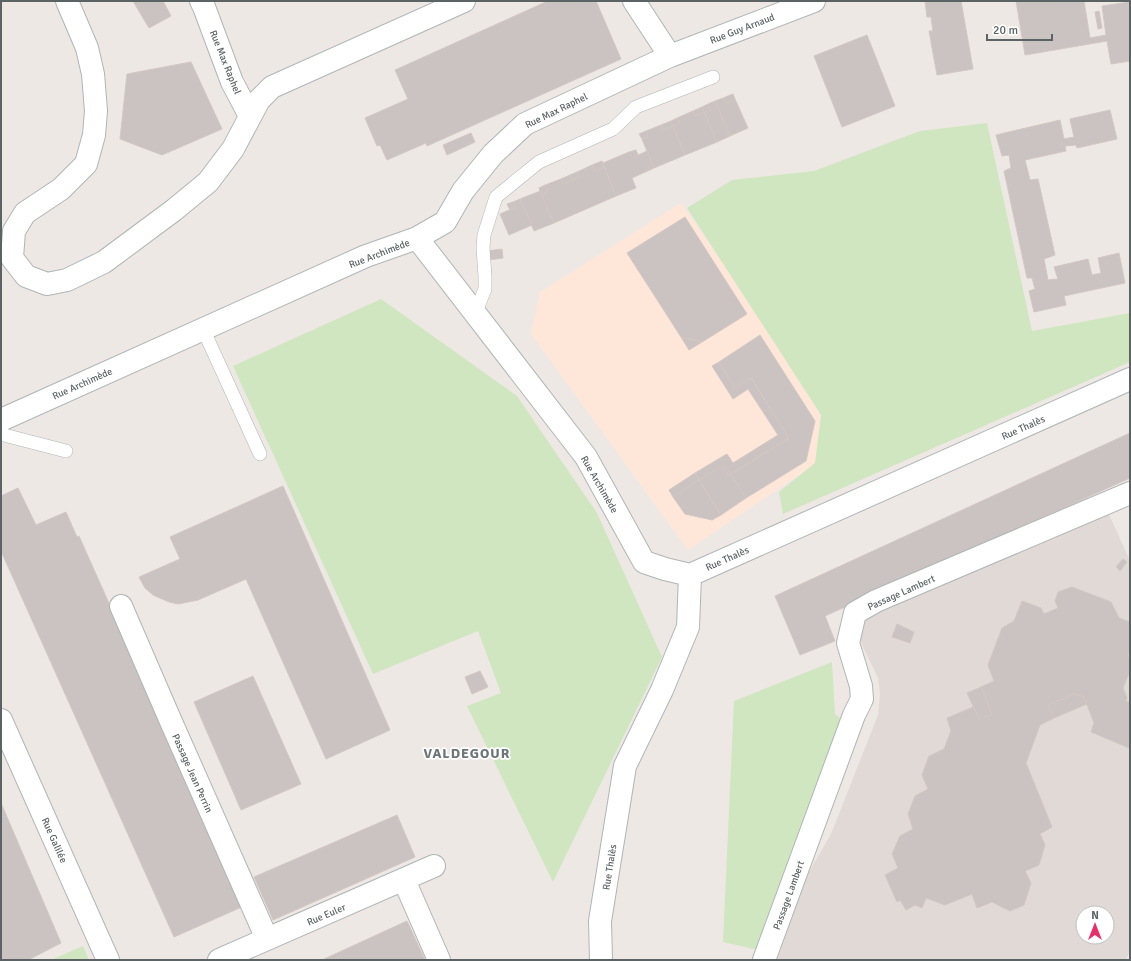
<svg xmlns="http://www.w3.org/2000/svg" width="1131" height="961" font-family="Signika,sans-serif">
	<rect width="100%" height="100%" fill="#eee8e4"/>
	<path fill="#fee7d9" d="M681,203l167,239 -160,108 -157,-216 9,-42z"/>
	<path fill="#e1d9d5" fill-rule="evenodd" d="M1108,512l22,49v389l-4,10h-349l29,-83 25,-43 47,-119 2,-21 -2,-16 -16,-33 -4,-15 6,-14zM1083,913h24v24h-24z"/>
	<path fill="#cfe6c0" d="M987,123l45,208 98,-18v49l-347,152 -4,-22 36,-29 6,-48 -134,-207 45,-28 82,-9 106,-40z
		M381,299l136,97 80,117 65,144 -109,225 -86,-176 34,-13 -23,-62 -105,43 -140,-308z
		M832,662l3,52 9,7 -86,229 -35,-8 11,-241z
		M83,946l6,14h-38z"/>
	<path fill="#cac3c1" stroke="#d3c7c2" d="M133,1h30l8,15 -22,12z
		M548,1h48l25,58 -194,87 -1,-3 -39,17 -7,-15 -3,1 -12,-28 43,-19 -13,-29z
		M925,1h36l12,68 -36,6 -8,-44h4l-2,-14h-4z
		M1016,1h68l6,37 16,-3 -4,-29 28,-4v59l-19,3 -4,-23 -82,14z
		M1099,11l3,17 -4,1 -3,-17z
		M867,35l28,71 -53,21 -28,-71z
		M191,62l31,67 -60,26 -42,-16 7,-65z
		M733,94l2,5 -9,4 -3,-5z
		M723,98l3,5 9,-4 13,29 -18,8 -15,-35z
		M715,101l15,35 -13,6 -13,-30 7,-2 -3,-6z
		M708,104l3,6 -7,2 -2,-5z
		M702,107l2,5 -9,4 -2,-5z
		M1110,110l7,29 -40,9 -1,-3 -11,1 1,5 -41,9 5,20 8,-1 17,76 -11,4 4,21 10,-1 -4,-12 34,-8 4,16 9,-2 -3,-15 21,-5 6,30 -61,13 2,9 -32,7 -5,-21 6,-2 -3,-11h-5l-23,-107 7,-3 -2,-13 -7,1 -6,-21 64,-15 4,19 10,-2 -4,-18z
		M693,111l2,5 9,-4 13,30 -32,13 -12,-29 7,-3 -3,-5z
		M677,118l3,5 -7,3 -2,-5z
		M671,121l2,5 -10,4 -2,-5z
		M661,125l2,5 10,-4 12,29 -31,13 -12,-29 6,-2 -2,-6z
		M646,131l2,6 -6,2 -3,-5z
		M471,133l4,9 -28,13 -4,-10z
		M636,150l2,5 -6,3 -3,-6z
		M647,151l7,17 -22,10 4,10 -20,8 -13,-33 26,-11 3,6z
		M602,161l2,6 -9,4 -3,-6z
		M592,165l3,6 9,-4 12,29 -62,27 -13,-29 7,-3 -3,-6 16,-6 2,5 16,-7 -2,-5z
		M577,172l2,5 -6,3 -3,-5z
		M570,175l3,5 -10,4 -2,-5z
		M545,185l3,6 -7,3 -2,-6z
		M540,191l14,32 -20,8 -14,-32z
		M520,199l12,26 -23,10 -9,-21 16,-7 -3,-5z
		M513,202l3,5 -6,3 -3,-6z
		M685,217l62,97 -45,28 -21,-5 -54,-84z
		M502,249l1,9 -15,2 -1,-9z
		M760,335l55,86 -9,40 -60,37 -15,-24 58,-36 -38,-60 -16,10 -16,-26z
		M681,337l21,5 -13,8z
		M719,362l16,26 16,-10 38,60 -58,36 -11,-16 7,-4 6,9 45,-28 -30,-46 -15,10 -21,-33z
		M1130,433v45l-305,138 10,25 -35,14 -25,-59z
		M720,458l11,16 -2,2 -6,-10 -24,14 -4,-7z
		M723,466l6,10 2,-2 15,24 -25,17 -22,-35z
		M695,473l4,7 -26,17 -4,-7z
		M699,480l22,35 -9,5 -27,-6 -12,-17z
		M283,486l107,244 -64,29 -80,-180 -48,21 -20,4 -9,-2 -16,-7 -8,-7 -6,-11 41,-18 -10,-22z
		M18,488l18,37 30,-13 11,25 2,-1 165,370 -70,31 -173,-386v-55z
		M1123,559l4,3 -7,9 -4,-4z
		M1072,587l39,15 8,16 11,4v27l-2,6 2,6v10l-7,17 4,10 -1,3 4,2 -1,45 -38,-16 3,-9 -10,-26 -9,-3 -27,11 6,13 -14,7 -14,38 26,64 -12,7 5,11 -6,20 -14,6 6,12 -7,22 -14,6 -18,-9 -15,6 -5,-14 -27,11 -19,-7 -4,10 -7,-3 -9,5 -6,-10 -3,2 -12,-27 13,-7 -6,-14 8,-18 13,-7 -5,-15 7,-18 13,-7 -6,-14 7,-19 15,-7 7,-18 -4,-13 26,-11 6,12 13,-5 -11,-27 13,-6 -6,-16 14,-37 12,-7 8,-20 19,7 3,6 14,-6 -3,-7 3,-9z
		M897,624l17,8 -4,11 -18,-6z
		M480,671l8,16 -16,7 -7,-17z
		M253,676l48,108 -60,26 -47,-108z
		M981,687l11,27 -13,5 -12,-26z
		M1075,694l9,3 3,7 -33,14 -6,-13z
		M1,803l60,140 -33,17h-27z
		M397,815l18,42 -142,63 -19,-43z
		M407,921l18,39h-103z"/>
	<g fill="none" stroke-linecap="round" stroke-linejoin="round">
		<defs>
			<path id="service" d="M475,314l10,-25v-13l-2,-28 1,-13 12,-38 43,-35 74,-33 23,-22 77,-30
				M203,329l57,125
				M1,430l3,5 62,16"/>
			<path id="minor" d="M67,1l20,47 6,26 3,37 -2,24 -8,29 -25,25 -36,24 -11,18 -2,27 14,18 21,8 20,-4 37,-18 70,-52 34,-28 25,-33 26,-49 13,-13 192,-86
				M201,1l3,6 28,75 18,34
				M634,1l36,55
				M417,238l169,219 58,105 21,7 25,6
				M1,420l365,-164 51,-18 28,-16 18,-31 30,-37 32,-30 145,-68 144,-55
				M690,575l440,-196
				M121,606l48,111 98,222
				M1,720l107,240
				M404,880l35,80
				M219,960l215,-94
				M601,960l-1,-39 25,-155 37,-76 26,-63 2,-52
				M764,960l90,-245 8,-16 -1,-13 -13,-43 7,-30 21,-12 254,-108"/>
		</defs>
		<use href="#service" stroke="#afb5b6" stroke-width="14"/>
		<use href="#minor" stroke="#afb5b6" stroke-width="24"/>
		<use href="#service" stroke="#fff" stroke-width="13"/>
		<use href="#minor" stroke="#fff" stroke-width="22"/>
	</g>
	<g text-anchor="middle" stroke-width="3.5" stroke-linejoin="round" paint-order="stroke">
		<g font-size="10" fill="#5c6364" stroke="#fff">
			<text transform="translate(742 28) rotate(-21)" y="4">Rue Guy Arnaud</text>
			<text transform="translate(226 62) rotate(68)" y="4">Rue Max Raphel</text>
			<text transform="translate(556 110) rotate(-26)" y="4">Rue Max Raphel</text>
			<text transform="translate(379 253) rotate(-21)" y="4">Rue Archimède</text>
			<text transform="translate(82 383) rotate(-24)" y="4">Rue Archimède</text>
			<text transform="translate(1023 427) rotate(-24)" y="4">Rue Thalès</text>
			<text transform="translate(600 484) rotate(60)" y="4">Rue Archimède</text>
			<text transform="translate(727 558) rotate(-24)" y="4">Rue Thalès</text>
			<text transform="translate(901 592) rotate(-24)" y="4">Passage Lambert</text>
			<text transform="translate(193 773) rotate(66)" y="4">Passage Jean Perrin</text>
			<text transform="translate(55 840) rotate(66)" y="4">Rue Galilée</text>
			<text transform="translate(609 867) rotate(-81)" y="4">Rue Thalès</text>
			<text transform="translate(788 895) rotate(-70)" y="4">Passage Lambert</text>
			<text transform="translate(326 914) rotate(-23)" y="4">Rue Euler</text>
		</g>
		<g font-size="14" font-weight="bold" letter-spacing="1" fill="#6d7576" stroke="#fff">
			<text x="467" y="758">VALDEGOUR</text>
		</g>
	</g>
	<rect width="1131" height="961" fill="none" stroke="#5c6364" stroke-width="4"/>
	<g transform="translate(1095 925)"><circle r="19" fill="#ffffff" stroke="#bec1c1"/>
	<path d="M0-3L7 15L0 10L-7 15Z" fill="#ea2e67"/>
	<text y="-6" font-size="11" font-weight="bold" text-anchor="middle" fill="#5c6364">N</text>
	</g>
	<path d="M987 34v6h65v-6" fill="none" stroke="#5c6364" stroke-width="2"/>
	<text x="993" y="34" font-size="12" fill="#5c6364" stroke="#ffffff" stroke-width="3" paint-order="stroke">20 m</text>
</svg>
